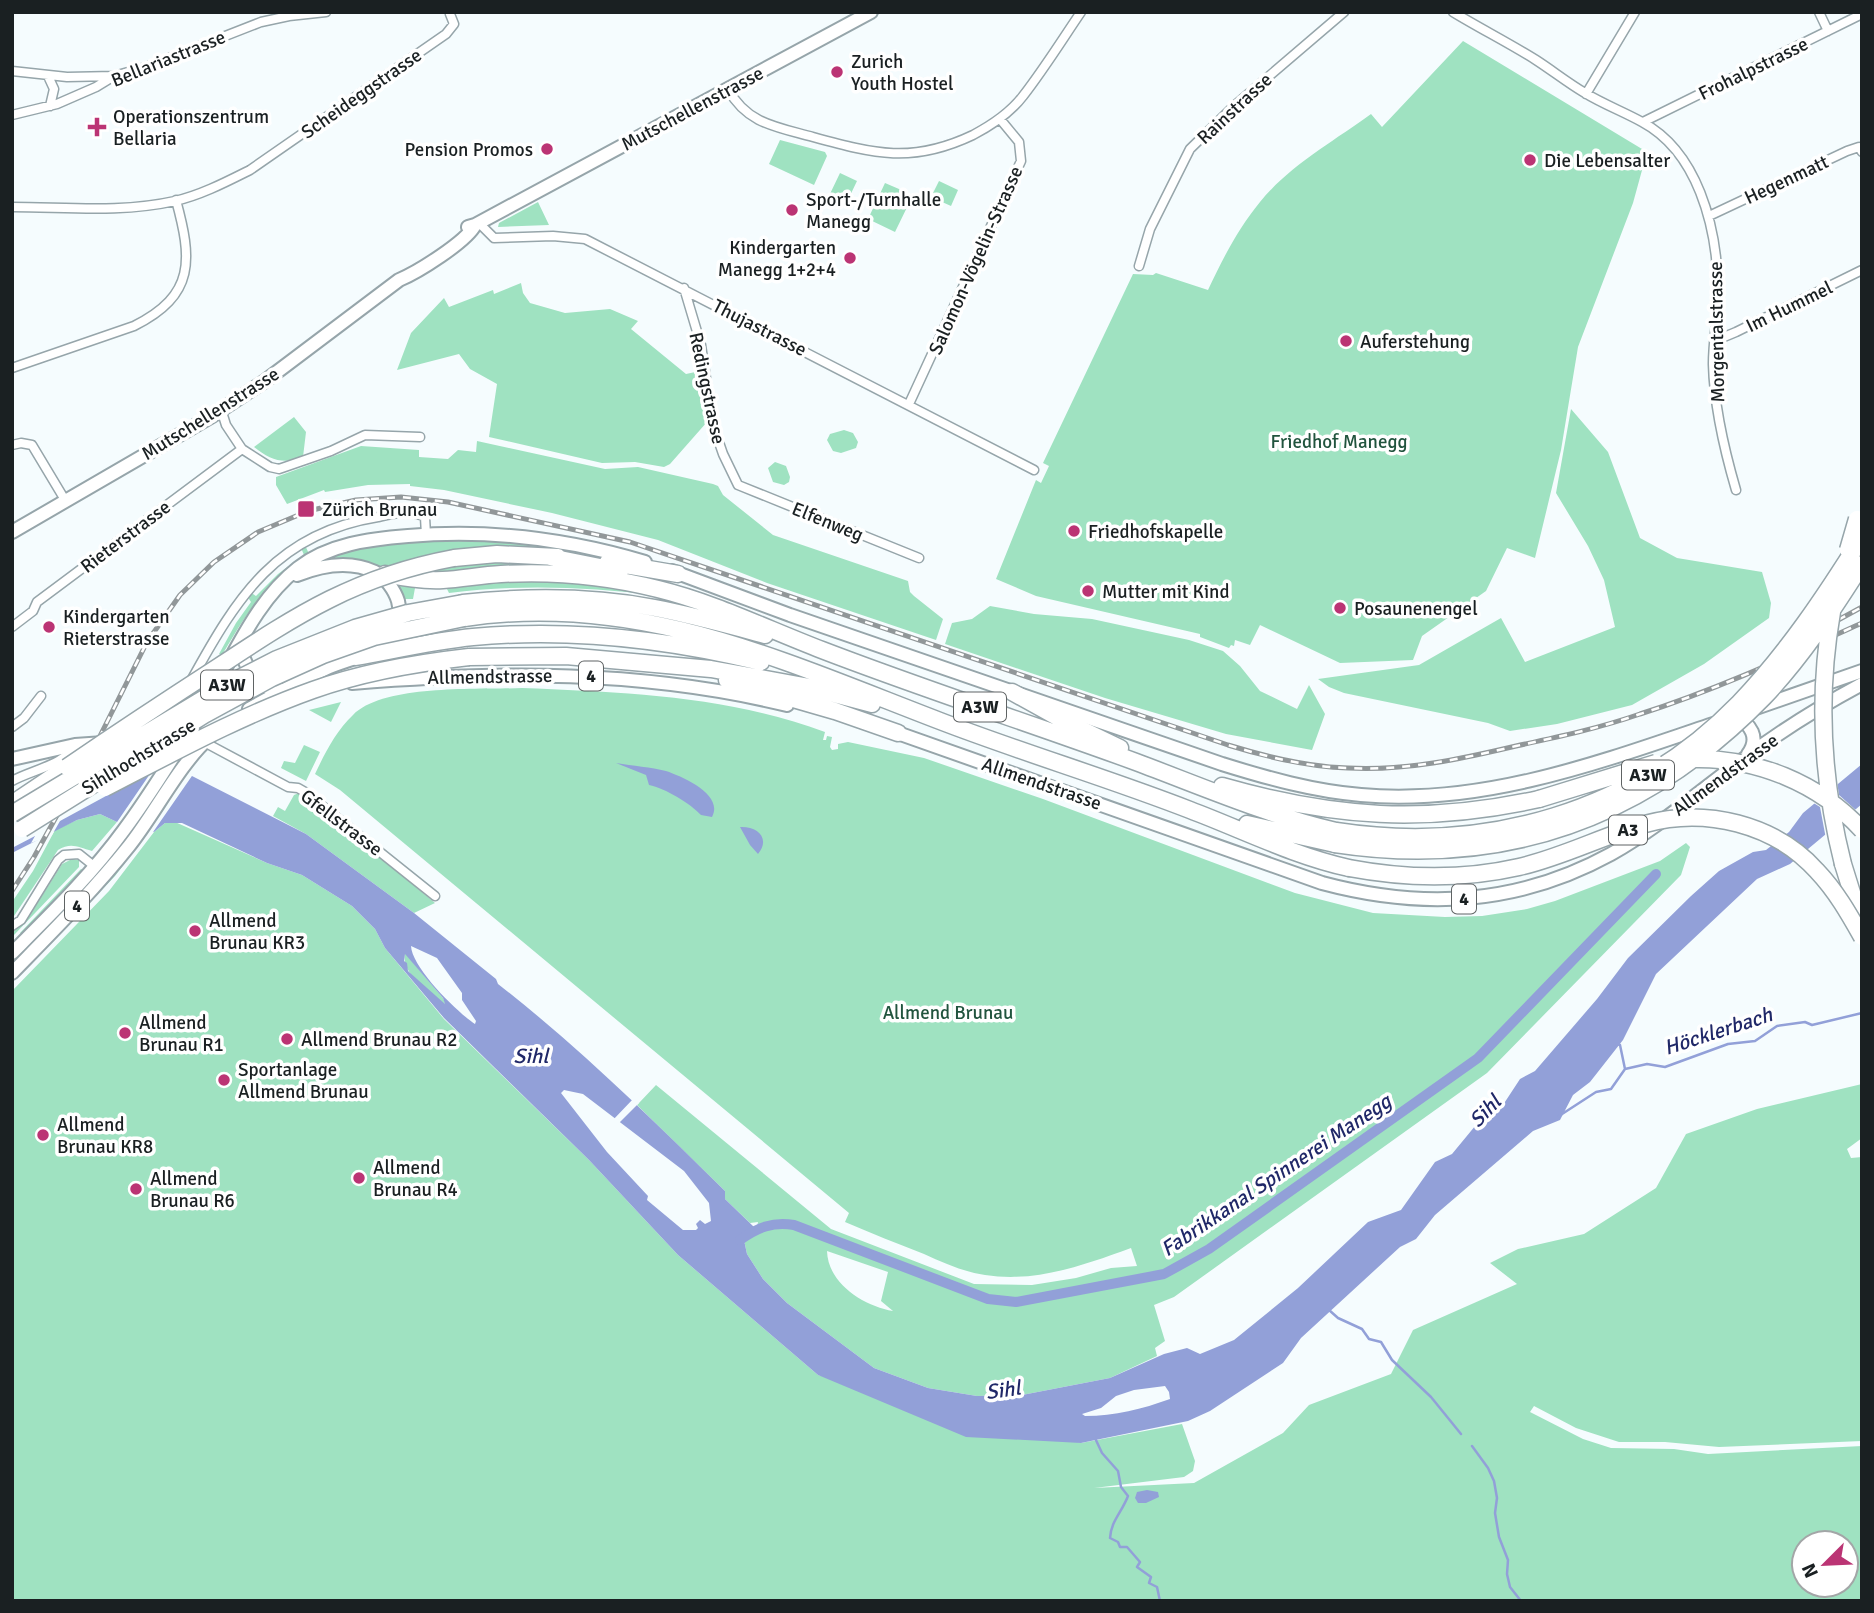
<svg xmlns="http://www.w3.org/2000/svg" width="1874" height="1613" font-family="Signika,sans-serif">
	<rect width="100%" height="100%" fill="#f5fcfe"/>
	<path fill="#9fe2c1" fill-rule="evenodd" d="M1463,41l184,111 -14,51 -55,144 -17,103 -26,108 -28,-10 -21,43 -64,45 -9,24 -73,3 -80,-38 -10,20 -15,-5 -1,6 -3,-1 -2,3 -29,-11v-3l-164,-38 -40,-17 40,-99 5,3 8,-17 -6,-3 90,-189 20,1 3,-2 52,17c15,-32 30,-61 52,-88 29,-36 74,-61 111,-88l11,13z
		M780,140l45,12 2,4 -13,29 -45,-21z
		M840,173l17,8 -12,25 -17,-8z
		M939,181l19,9 -7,16 -20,-9z
		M885,183l28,12 -18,37 -27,-13z
		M538,202l11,23 -51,2 1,-4z
		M521,283l2,10 7,10 35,10 45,-4 28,12 -7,8 55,45 14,-3 7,51 -37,42 -6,3 -29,-5 -33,1 -113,-26 8,-53 -27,-15 -11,-15 -62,16 14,-37 33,-35 5,9 44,-17 1,4z
		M1571,409l37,43 32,86 37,20 85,14 9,31 -2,15 -65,46 -72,41 -75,19 -47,7 -22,-8 -144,-30 -15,-6 -11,-8 101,-14 82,-47 24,44 90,-35 -11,-47 -16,-34 -32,-53z
		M294,417l12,15 -3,25c-19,8 -33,3 -49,-10z
		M844,430l9,3 5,9 -2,6 -15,5 -8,-2 -6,-11 3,-6z
		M477,441l128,28 33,-2 75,17 5,2 5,9 50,40 135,46 2,11 4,4 29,23 -7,21 -169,-57 -109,-43 -106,-27 -108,-23 -34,-4v-2l-42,1 -43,7 -1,-2 -37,14 -11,-19v-8l85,-31 58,4v7l29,2 10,-9 18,2z
		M775,462l11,4 4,11 -1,5 -5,3 -11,-3 -5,-14z
		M451,537l79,5 54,11 -80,-6 -51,4 -70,17 -27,-8 -38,2c35,-21 92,-21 133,-25z
		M305,545l4,9c-43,26 -62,59 -87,101l-3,-1 17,-31 15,-21 -4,-6 3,-4 6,4 22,-22 26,-19 -3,-7z
		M507,562l33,1 31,4 -156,6 54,-10z
		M531,579l53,2 72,14c-69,-8 -138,-11 -207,-2l-2,-4 -32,-1 -2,11h-9l-2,-6 -10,-11z
		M703,589l223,78 -2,2z
		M990,606l44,8 58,5 97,21 34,11 17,15 20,25 37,18 12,-24 16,29 -13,36 -86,-16 -121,-36 -160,-54 7,-21 20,-4z
		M522,688c102,4 206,8 303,44l-2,8h3l1,-4 5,1 -2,10 2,3 6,-1v-5l10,-2 76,16 119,41 252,94 78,20 72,4 37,-1 45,-7 28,-8 105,-40 26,-18 4,4 -9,28 -194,198 -313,224 -20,8 11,36 -10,7 2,8 -47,22 -88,17 -45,1 -49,-8 -54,-20 -87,-65 -24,-24 -16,-25 -3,-14 12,-8 2,-10 -8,1 -25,-24v-8l-88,-86 2,-2 17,-18 175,144 143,55 58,1 44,-7 35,-10 26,-2 -6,-18c-47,17 -95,35 -146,27 -21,-3 -41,-12 -61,-21 -26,-10 -53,-21 -79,-32l4,-9 -509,-423 -25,-16c10,-21 21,-43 38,-59 31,-31 125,-25 169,-27zM827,1251l61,21 -7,29 12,10c-29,-5 -65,-27 -66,-60z
		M341,702l-10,20 -22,-12z
		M304,745l16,7 -14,29 -25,-13 3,-7 11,2z
		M299,793l49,37 87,73 -21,10 -108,-79 -33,-18 5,-9 7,4 9,-16z
		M100,814l17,8 -25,29c-14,-4 -21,-9 -34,-1l-46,69v-17l21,-31 22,-41 22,-10z
		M175,822l92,41 35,12 50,31 23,23 10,19 59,71 145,141 89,95 140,120 263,68 101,-19 13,37 -2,10 -9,6 -90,11 100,-5 89,-50 26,-28 82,-31 22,-44 104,-46 -27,-21 28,-14 66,-15 72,-46 30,-54 71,-25 105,-25v54l-15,11 4,9 11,-1v284l-143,6 -54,-5h-46l-43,-14 -42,-22 -4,6 53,27 28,9 63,1 34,5 154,-8v155h-1850v-610l97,-100 45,-59 11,-9zM1804,1543h42v42h-42z
		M72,859l7,1v7l-65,68h-2v-5l9,-4 7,-8 34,-54z
		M124,861l1,2 -10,13 -74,78 -1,-1z
		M81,869l2,1 -61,65 -2,-2z
		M405,953l38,45 3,7c-14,-11 -46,-31 -41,-52z"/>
	<path fill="#92a0d8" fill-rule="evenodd" d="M616,763c17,3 35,4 50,8 18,6 58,24 46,46l-11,-2c-10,-11 -36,-27 -52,-30l-3,-10z
		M1862,764v40l-72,60 -33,15 -101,95 -33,66 -33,42 -17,13 -13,25 -27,11 -98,84 -19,24 -16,8 -99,91 -18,25 -73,48 -22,10 -107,22 -115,-6 -148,-62 -140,-120 -89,-95 -145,-142 -59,-70 -10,-19 -23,-23 -50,-31 -35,-12 -85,-40h-17l-11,9 -37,-10 -17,-8 -23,6 -65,33v-56l138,-27 42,6 114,58 108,79 82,66 2,5c81,63 154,135 227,207v8l29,28 -10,13 3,14 16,25 24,24 87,65 54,20 49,8 45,-1 88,-17 54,-24 23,-6 13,6 34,-14 64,-52 70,-66 33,-12 34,-48 17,-8 33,-40 16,-6 19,-29 15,-8 62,-72 31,-41 63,-62 28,-25 34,-19 13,-2 23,-18 14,-19zM411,946l26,12 25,35v7l14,21 -1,3c-18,-12 -63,-56 -64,-78zM405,954l38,44 2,6 -37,-33 -1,-8 -3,-2zM564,1090l19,4 101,77 25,32 2,18 -6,3 -5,-4 -4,4 2,4 -2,2h-13l-36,-30 1,-4 -41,-44 -46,-59zM1165,1386l4,6 1,7c-28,10 -55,17 -85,17l-3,-2 19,-6 15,-12 18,-6z
		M740,827c17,-1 31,11 18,27l-8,-9z
		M1147,1490l11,2 1,5 -13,6h-8l-3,-5 2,-6z"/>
	<path fill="#f5fcfe" d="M119,759l75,14 -43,62 -36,-10 37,-54 -92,50 -8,14 -21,8 4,-7 -23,12v-54l43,-25z
		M1837,781l2,14 19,17 -32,27 -6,-32 -8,-5z
		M634,1098l5,5 -22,22 -5,-4z"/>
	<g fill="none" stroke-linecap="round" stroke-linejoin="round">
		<path stroke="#92a0d8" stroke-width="2.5" d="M1617,1044l3,1 5,24 22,-5 18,3 63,-23 27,-3 22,-15 28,-4 7,3 50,-12
			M1559,1116l37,-24 15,-3 14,-20
			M1329,1310l9,8 24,11 7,10 12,3 11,18 39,37 30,37
			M1095,1438l7,15 16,18 3,16 7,9c-6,16 -17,25 -18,42l8,4 2,5h7l13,15 -3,5 14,10 -2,6 8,4 3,14
			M1472,1446l16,22 6,13 3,17 -2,15 4,24 9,23 -1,14 3,13 11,14"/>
		<path stroke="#92a0d8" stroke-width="10" d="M740,1240c17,-12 33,-19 54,-15l194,74 28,3 148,-28 45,-25 269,-191 178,-184"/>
		<defs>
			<path id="street" d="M1453,12c28,17 56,31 83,48 17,11 32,23 49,33 18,11 39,19 57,29 56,30 74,104 76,162 1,27 -5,53 -5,80 1,43 11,85 23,126
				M1819,12l9,19
				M12,71l55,6 47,-1
				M48,76l6,13 -4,17
				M728,89c19,35 49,38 85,48 62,17 99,27 160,-2 19,-10 37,-22 50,-39 21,-27 39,-56 58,-84
				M1586,94l49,-82
				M12,115l45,-11 39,-17 18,-11 32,-9 115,-45 28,-6 37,-4
				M1643,122l219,-108
				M12,207c54,0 110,6 163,-6 26,-6 51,-19 75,-31l196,-136 8,-10 -4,-10
				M1709,216l138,-65 12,-4 3,5
				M479,223l15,15 59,-2 32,3 449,231
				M1139,266l11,-37 40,-80 43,-42 111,-95
				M684,288l17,57 12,80 10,29 15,31 181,73
				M1714,337h10l12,-5 126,-62
				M12,368l122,-42c62,-31 58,-67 42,-126
				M909,404l112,-243 -2,-19 -19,-23
				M221,409l5,16 16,24 28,18 9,2 52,-18 34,-16 55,2
				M12,445l9,-2 11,2 33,55
				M12,627l21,-16 4,-9 205,-153
				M192,679c45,-82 85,-146 186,-162 14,-3 33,-8 47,0l1,18
				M12,727l12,-9 17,-22
				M204,742l84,45 10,1 7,4 130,104
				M12,781c19,-11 53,-16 63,-36
				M12,926l9,-6 37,-60 6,-5 15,-1 15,12"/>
			<path id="secondary" d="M468,227l7,-2 396,-213
				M12,532l200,-116 53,-35 134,-101c19,-8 67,-38 76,-55
				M12,759l63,-14 29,-2"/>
			<path id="primary" d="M672,571l118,44 432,149c45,14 91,27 139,31 121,11 240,-33 352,-71
				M239,645c12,38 23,50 64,44
				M352,683c147,-12 291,-13 435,22
				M211,694c25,-43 46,-94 87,-126 31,-24 72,-29 110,-32 81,-7 160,3 237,26
				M249,709c25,-14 50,-28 76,-40 22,-10 51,-14 68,-33 9,-10 8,-22 5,-35 -3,-10 -13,-25 -23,-29 -25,-12 -53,-7 -78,3
				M1753,709l109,-38
				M1734,717c17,6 26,21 14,37
				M892,731l430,152c101,27 196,22 289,-29 48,-27 90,-64 134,-96 37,-28 76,-52 117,-74
				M12,953c39,-39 80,-79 112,-123 26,-35 48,-71 71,-108
				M12,973c40,-41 81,-82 117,-127 25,-31 51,-83 80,-108"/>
			<path id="highway" d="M550,557l70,14
				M454,558l43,-4 61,3
				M608,562l70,12
				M385,574c19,4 38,7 58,6 19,-1 38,-5 58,-6 53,-3 106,2 157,15 57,14 109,40 164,61 104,40 210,74 314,112 67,25 131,53 200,69
				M463,603c64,-7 128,-7 192,5 37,7 73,17 110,27
				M464,618c174,-26 319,43 476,103 83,32 168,57 250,89 53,20 104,46 159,58
				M356,657c39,-7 77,-16 117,-20 97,-9 193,2 288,25
				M469,657l97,-1 145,13 93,17 68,18
				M727,680l108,31 63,22
				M1012,692l56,31 52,25
				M1222,786c112,32 203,38 317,13
				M12,804l55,-37
				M1247,824l88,20
				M1843,864l19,61"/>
		</defs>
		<use href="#street" stroke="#96a5aa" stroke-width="11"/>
		<use href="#secondary" stroke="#96a5aa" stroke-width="16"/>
		<use href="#primary" stroke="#96a5aa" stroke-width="16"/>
		<use href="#highway" stroke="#96a5aa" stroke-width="19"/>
		<use href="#street" stroke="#fff" stroke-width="8"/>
		<use href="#secondary" stroke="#fff" stroke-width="12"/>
		<use href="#primary" stroke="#fff" stroke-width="12"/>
		<use href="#highway" stroke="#fff" stroke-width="16"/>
		<defs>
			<path id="rail" d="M1796,643l66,-36
				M12,891l22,-34 59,-107 54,-108 33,-47 34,-33 44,-30 50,-21 48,-11 45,-3 47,5 182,40 598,203c39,12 79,22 120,23 58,3 113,-9 168,-22 42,-9 84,-18 124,-32 76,-24 149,-58 222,-91"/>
		</defs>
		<use href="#rail" stroke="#919799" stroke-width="5"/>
		<use href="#rail" stroke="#fff" stroke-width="2.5" stroke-dasharray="8" stroke-linecap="butt"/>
		<defs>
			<path id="highway-bridge" d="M1848,550l9,-31
				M1832,612c-15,85 -10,169 11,252
				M1692,759c63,-2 127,24 170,71
				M67,767c50,-34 100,-67 151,-100 80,-53 139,-91 236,-109
				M105,788c68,-35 135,-72 208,-98 50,-18 103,-27 156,-33
				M1539,799l117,-36
				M12,814l216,-130 49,-25 78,-31 53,-15 55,-10
				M22,829l182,-114 68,-37 51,-23 51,-18 90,-19
				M1336,831c149,23 297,-19 403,-128 48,-50 86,-107 123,-166
				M1335,844c169,26 310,-25 429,-147 37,-39 69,-87 98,-133
				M1349,868c58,11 113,12 170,-1 44,-10 83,-31 126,-43 60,-17 130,0 172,47 19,20 32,43 45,66"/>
		</defs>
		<use href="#highway-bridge" stroke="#96a5aa" stroke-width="19" stroke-linecap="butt"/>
		<use href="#highway-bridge" stroke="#fff" stroke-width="16"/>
	</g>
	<g fill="#bb3474" stroke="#fff" stroke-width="2.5">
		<circle cx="837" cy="72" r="7"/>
		<path d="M93.5 116.5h7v7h7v7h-7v7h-7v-7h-7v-7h7z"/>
		<circle cx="547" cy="149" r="7"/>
		<circle cx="1530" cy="160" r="7"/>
		<circle cx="792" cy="210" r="7"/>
		<circle cx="850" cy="258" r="7"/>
		<circle cx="1346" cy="341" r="7"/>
		<rect x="297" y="500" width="18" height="18" rx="3.5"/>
		<circle cx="1074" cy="531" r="7"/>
		<circle cx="1088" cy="591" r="7"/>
		<circle cx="1340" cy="608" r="7"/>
		<circle cx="49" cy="627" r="7"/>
		<circle cx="195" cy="931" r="7"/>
		<circle cx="125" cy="1033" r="7"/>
		<circle cx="287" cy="1039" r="7"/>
		<circle cx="224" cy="1080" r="7"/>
		<circle cx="43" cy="1135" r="7"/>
		<circle cx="359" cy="1178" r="7"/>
		<circle cx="136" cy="1189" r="7"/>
	</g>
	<g text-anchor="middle" stroke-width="7" stroke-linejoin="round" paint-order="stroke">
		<g fill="#fff" stroke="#5f6364" stroke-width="2">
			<rect x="579" y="661.5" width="24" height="29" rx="5"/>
			<rect x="201" y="670.5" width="52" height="29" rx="5"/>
			<rect x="954" y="692.5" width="52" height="29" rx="5"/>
			<rect x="1622" y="760.5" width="52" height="29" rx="5"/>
			<rect x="1609" y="815.5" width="38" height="29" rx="5"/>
			<rect x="1452" y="884.5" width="24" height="29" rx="5"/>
			<rect x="65" y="891.5" width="24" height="29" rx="5"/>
		</g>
		<g font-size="18" font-weight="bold" fill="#1a2022">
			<text x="591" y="682">4</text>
			<text x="227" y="691">A3W</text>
			<text x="980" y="713">A3W</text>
			<text x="1648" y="781">A3W</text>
			<text x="1628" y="836">A3</text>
			<text x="1464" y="905">4</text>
			<text x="77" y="912">4</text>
		</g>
		<g font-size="19" fill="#1a2022" stroke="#fff">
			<text transform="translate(168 58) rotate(-22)" y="7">Bellariastrasse</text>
			<text transform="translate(1753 68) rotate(-26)" y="7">Frohalpstrasse</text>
			<text transform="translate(361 93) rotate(-35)" y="7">Scheideggstrasse</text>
			<text transform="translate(692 108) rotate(-28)" y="7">Mutschellenstrasse</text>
			<text transform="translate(1234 108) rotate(-43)" y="7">Rainstrasse</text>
			<text transform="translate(1786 179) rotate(-25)" y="7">Hegenmatt</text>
			<text transform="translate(975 260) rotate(-66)" y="7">Salomon-Vögelin-Strasse</text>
			<text transform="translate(1789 306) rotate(-26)" y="7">Im Hummel</text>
			<text transform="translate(760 327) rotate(27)" y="7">Thujastrasse</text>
			<text transform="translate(1716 332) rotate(-91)" y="7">Morgentalstrasse</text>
			<text transform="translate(708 388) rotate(78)" y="7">Redingstrasse</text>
			<text transform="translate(210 413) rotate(-32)" y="7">Mutschellenstrasse</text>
			<text transform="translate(828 521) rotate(22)" y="7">Elfenweg</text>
			<text transform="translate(125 536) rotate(-37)" y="7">Rieterstrasse</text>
			<text transform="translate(490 676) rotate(-1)" y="7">Allmendstrasse</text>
			<text transform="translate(138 756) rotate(-31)" y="7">Sihlhochstrasse</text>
			<text transform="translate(1725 774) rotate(-36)" y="7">Allmendstrasse</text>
			<text transform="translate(1042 783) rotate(19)" y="7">Allmendstrasse</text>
			<text transform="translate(342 822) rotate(37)" y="7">Gfellstrasse</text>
		</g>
		<g font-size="19" fill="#1a2022" stroke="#fff" text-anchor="start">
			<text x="851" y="68">Zurich<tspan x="851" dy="22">Youth Hostel</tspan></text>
			<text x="113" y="123">Operationszentrum<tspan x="113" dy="22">Bellaria</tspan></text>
			<text x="533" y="156" text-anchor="end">Pension Promos</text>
			<text x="1544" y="167">Die Lebensalter</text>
			<text x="806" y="206">Sport-/Turnhalle<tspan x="806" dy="22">Manegg</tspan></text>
			<text x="836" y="254" text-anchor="end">Kindergarten<tspan x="836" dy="22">Manegg 1+2+4</tspan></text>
			<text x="1360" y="348">Auferstehung</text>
			<text x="322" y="516">Zürich Brunau</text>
			<text x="1088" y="538">Friedhofskapelle</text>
			<text x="1102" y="598">Mutter mit Kind</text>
			<text x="1354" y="615">Posaunenengel</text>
			<text x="63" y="623">Kindergarten<tspan x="63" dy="22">Rieterstrasse</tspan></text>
			<text x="209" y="927">Allmend<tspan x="209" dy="22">Brunau KR3</tspan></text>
			<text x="139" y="1029">Allmend<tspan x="139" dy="22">Brunau R1</tspan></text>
			<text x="301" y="1046">Allmend Brunau R2</text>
			<text x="238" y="1076">Sportanlage<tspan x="238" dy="22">Allmend Brunau</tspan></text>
			<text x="57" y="1131">Allmend<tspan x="57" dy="22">Brunau KR8</tspan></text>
			<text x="373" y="1174">Allmend<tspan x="373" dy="22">Brunau R4</tspan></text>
			<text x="150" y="1185">Allmend<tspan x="150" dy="22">Brunau R6</tspan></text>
		</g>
		<g font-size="19" fill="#21543e" stroke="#fff">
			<text x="1339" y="448">Friedhof Manegg</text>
			<text x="948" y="1019">Allmend Brunau</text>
		</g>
		<g font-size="21" font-style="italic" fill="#202868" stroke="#fff">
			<text transform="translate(1718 1031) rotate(-18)" y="7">Höcklerbach</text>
			<text x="531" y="1063">Sihl</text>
			<text transform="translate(1485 1111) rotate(-46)" y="7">Sihl</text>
			<text transform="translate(1276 1175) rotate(-34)" y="7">Fabrikkanal Spinnerei Manegg</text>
			<text transform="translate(1003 1390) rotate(-8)" y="7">Sihl</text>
		</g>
	</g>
	<rect width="1874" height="1613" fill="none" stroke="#1a2022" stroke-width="28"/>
	<g transform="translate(1825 1564) rotate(246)"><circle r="33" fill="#ffffff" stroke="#a3a6a7" stroke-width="2"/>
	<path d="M0-5L12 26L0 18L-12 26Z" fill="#bb3474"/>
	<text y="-10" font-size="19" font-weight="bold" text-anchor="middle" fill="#1a2022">N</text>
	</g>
</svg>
